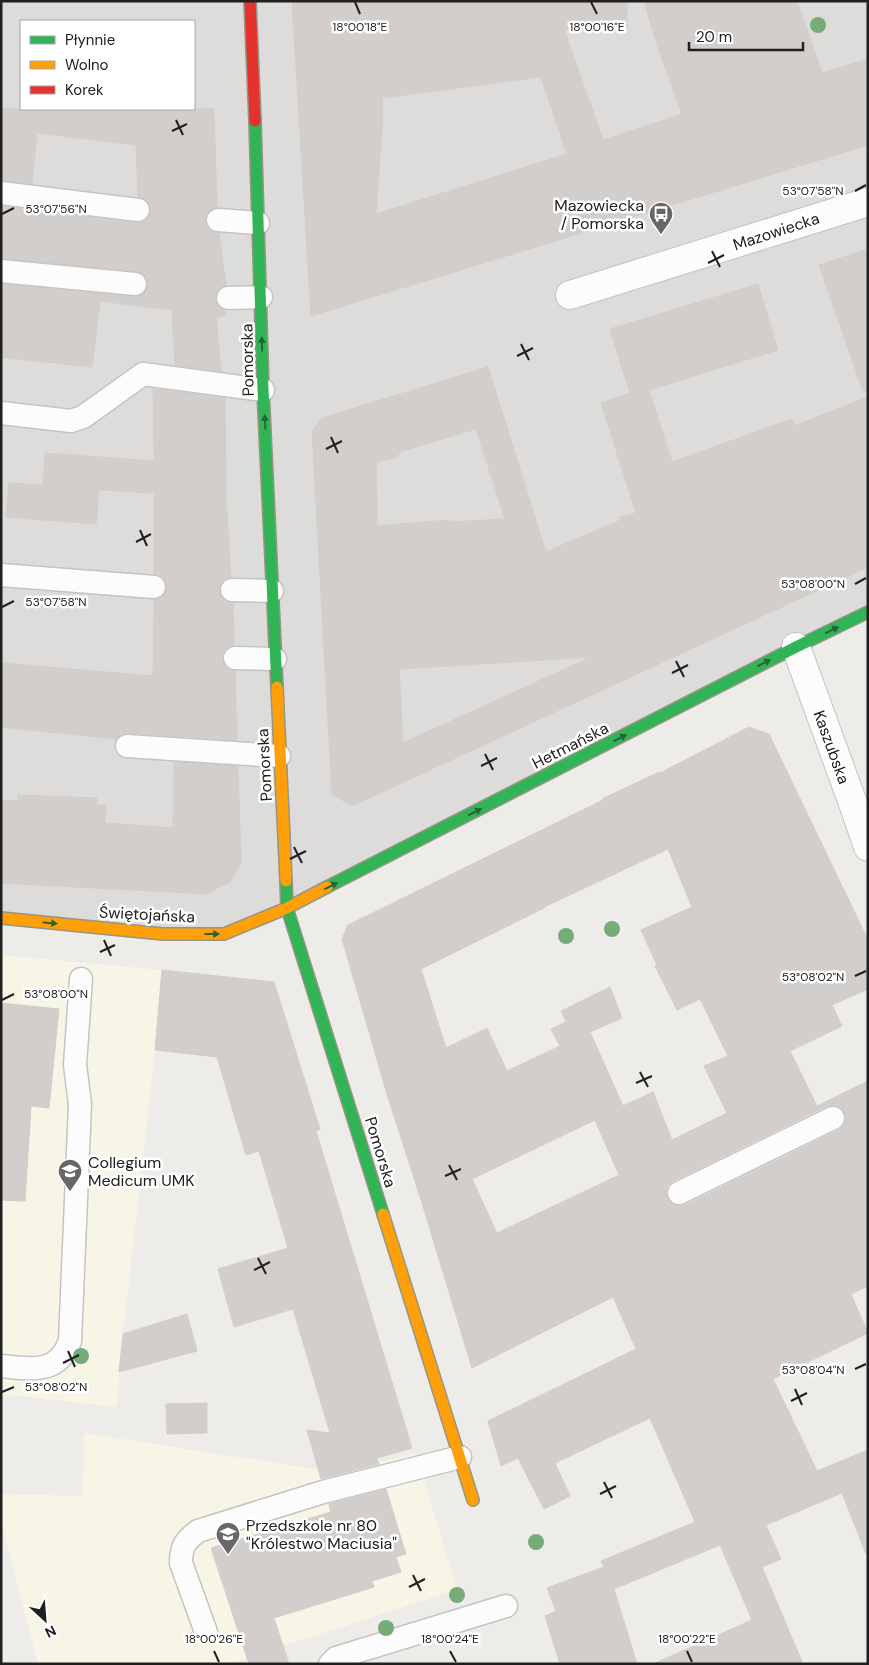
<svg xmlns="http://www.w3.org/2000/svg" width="869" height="1665" font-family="'DM Sans',sans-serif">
	<rect width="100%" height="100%" fill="#eeece9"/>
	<path fill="#dddcda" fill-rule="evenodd" d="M1,1h867v611l-644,322 -223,-16zM21,21h173v88h-173z"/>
	<path fill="#f6f5e6" d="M1,955l161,15 -7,80 -32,284 -6,73 -116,-13z
		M84,1433l257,40 75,-20 41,137 -230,74h-189l-37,-143v-27l82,2z"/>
	<path fill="#d1cecc" stroke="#d1ceca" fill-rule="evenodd" d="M292,1h335v26l-63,2 39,111 79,-26 -25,-69 -13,-44h153l25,72 46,-14v86l-557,171zM541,77l26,77 -191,60 7,-100 -1,-16z
		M1,109h213l3,98 -5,1 -5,4 -2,8 1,6 4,5 9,2 7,52 -5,2 -4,4 -2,7 2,7 8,5v6l-9,1 5,54 -46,-6 -3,-55 -72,-9 -8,66 -91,-10v-73l133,13 6,-1 5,-4 3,-7 -1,-7 -4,-4 -7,-3 -135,-13v-52l135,17 7,-1 5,-4 3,-7 -1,-7 -4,-4 -8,-3 -2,-52 -99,-12 -5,51 -31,-4z
		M868,249v142h-5l-44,-126z
		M758,284l20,66 -129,40 23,72 120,-43 2,7 74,-29v170l-516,239 -20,-12 -20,-363 10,-13 166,-51 58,185 75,-32 -1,-3 16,-4 -35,-110 29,-10 -20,-64zM476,429l29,90 -55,3 -1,-2 -72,6 -1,-64 19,-4 7,-7zM591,657l-188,86 -4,-74z
		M153,389l72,9 1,99 5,80 -6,2 -4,4 -2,7 2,7 4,4 8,2 1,42 -6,2 -4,4 -2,7 2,7 4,4 7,2 2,69 -109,-7 -7,1 -5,5 -115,-12v-64l152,13 1,-76 6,-1 4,-4 3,-7 -1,-6 -4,-5 -8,-3v-81l-55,-3 -3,34 -90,-7 3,-34 34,2 2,-32 109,8z
		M749,727l20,7 99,206v49l-36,16 10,21 -52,25 27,55 51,-25v205l-17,8 17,39 -95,46 44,92 51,-21v103l-2,1 -24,-61 -76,32 15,34 -19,8 41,97h-150l99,-44 -32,-75 -106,44 23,75h-77l-15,-48 11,-5 -9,-23 57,-21 -3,-6 94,-39 -45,-104 -95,45 15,33 -26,13 -26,-51 -17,8 -13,-45 148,-72 -23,-52 -141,71 -50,-165 -35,-109 -45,-155 6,-14 255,-125 -1,-1 57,-27 1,1zM668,849l24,58 -51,23 16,35 -2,1 22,44 23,-11 28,57 -24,10 23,47 -55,27 -19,-48 -30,14 -33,-74 32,-14 -12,-31 -49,24 5,11 -15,7 9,17 -53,25 -20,-43 -41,20 -25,-79 123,-61v-1zM834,1105l7,2 4,6 1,5 -2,7 -5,5 -154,75 -7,1 -6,-2 -5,-5 -1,-7 2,-7 5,-4 154,-75zM595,1120l24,55 -122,58 -25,-54z
		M174,762l64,4 3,97 -11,19 -24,12 -205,-11v-83l17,1v-6l79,3 -1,7h10l-1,18 68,5z
		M162,970l112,12 46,147 -4,2 96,317 -35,10 2,6 -58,15 -14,-49 23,3 -37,-124 -59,18 -16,-58 70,-21 -29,-97 -13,4 -29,-98 -62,-7z
		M1,1003l58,6 -10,99 -18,-2 -6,95 -24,-1z
		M187,1314l10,37 -78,21 4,-38z
		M207,1403v30l-40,1 -1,-30z
		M386,1489l20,65 -10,3 5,15 -29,9 2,6 -100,31 15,46h-40l-38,-116 120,-36 -2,-8z"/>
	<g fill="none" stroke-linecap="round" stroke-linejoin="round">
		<defs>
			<path id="lane" d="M1,193l137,17
				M218,220l40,3
				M1,271l134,13
				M228,298l33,-1
				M1,413l70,8 12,-4 60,-43 120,16
				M1,575l153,12
				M232,590l40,1
				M235,658l40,1
				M127,746l152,10
				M679,1193l154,-75
				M1,1366c30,3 57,9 69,-25l10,-237 -5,-39 6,-86
				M206,1632l-25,-69c0,-17 4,-22 17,-32l125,-39 137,-35
				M330,1664l6,-6 170,-52"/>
			<path id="street" d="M570,295l298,-93
				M796,647l59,162 13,38"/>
			<path id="fast" d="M255,121l8,269 14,297
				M286,881l1,27 96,306
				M327,887l469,-240 72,-35"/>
			<path id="slow" d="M277,687l9,194
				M1,918l162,16h61l63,-26 40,-21
				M383,1214l90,286"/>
			<path id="jam" d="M250,1l5,120"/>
		</defs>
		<use href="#lane" stroke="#c5c4c3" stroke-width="25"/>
		<use href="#street" stroke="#c5c4c3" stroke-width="30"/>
		<use href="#fast" stroke="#959682" stroke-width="14"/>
		<use href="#slow" stroke="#959682" stroke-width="14"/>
		<use href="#jam" stroke="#959682" stroke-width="14"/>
		<use href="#lane" stroke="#fcfcfc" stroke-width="22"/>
		<use href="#street" stroke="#fcfcfc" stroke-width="28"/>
		<use href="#fast" stroke="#30b455" stroke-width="11"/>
		<use href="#slow" stroke="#ff9f0a" stroke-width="11"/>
		<use href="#jam" stroke="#e5322d" stroke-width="11"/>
	</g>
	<g fill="#76ac78">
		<circle cx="818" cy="25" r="8"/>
		<circle cx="612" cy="929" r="8"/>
		<circle cx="566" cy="936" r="8"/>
		<circle cx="81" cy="1356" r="8"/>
		<circle cx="536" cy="1542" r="8"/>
		<circle cx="457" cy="1595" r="8"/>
		<circle cx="386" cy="1628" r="8"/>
	</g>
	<defs><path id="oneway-solid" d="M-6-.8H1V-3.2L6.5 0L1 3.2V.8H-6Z" transform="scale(1.25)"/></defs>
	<g fill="#276338">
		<use href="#oneway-solid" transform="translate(262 344) rotate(-91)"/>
		<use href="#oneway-solid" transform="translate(265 422) rotate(-93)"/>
		<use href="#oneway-solid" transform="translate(832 630) rotate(-26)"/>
		<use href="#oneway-solid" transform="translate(764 663) rotate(-27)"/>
		<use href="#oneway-solid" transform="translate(620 738) rotate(-27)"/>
		<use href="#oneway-solid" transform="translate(475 812) rotate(-27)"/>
		<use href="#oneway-solid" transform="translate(331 886) rotate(-27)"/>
		<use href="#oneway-solid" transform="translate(50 923) rotate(6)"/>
		<use href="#oneway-solid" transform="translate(212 934)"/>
	</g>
	<path fill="none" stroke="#202020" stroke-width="2" d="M355,2l5,12M591,2l6,12M176,120l7,15M172,131l15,-7M855,191l11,-6M2,214l12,-6M712,251l8,16M708,263l16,-8M521,344l8,16M517,356l16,-8M331,437l7,16M326,449l16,-8M140,530l7,16M136,542l15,-8M855,584l11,-6M2,607l12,-6M676,661l8,16M672,673l16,-8M485,754l8,16M481,766l16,-8M294,847l8,16M290,859l16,-8M104,940l7,16M100,952l15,-7M855,976l11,-5M2,1000l12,-6M640,1072l8,15M636,1083l16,-7M449,1165l8,15M445,1176l16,-7M258,1258l8,16M254,1270l16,-8M68,1351l7,16M63,1363l16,-8M855,1369l11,-5M795,1389l7,16M2,1392l12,-5M791,1401l16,-8M604,1482l8,16M600,1494l16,-8M413,1575l8,16M409,1587l16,-8M214,1651l5,11M450,1651l6,11M687,1651l5,11"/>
	<defs>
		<symbol id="bus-pin" viewBox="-11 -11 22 30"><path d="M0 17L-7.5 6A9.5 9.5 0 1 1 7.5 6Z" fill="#686766" stroke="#fff"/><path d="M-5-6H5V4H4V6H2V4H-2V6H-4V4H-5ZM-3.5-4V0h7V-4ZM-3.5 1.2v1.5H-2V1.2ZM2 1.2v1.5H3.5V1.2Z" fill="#fff"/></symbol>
		<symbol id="university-pin" viewBox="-11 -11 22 30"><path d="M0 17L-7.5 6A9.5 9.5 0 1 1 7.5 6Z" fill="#686766" stroke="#fff"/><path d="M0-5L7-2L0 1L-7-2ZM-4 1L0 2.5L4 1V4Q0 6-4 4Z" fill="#fff"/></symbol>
		<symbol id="school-pin" viewBox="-11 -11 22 30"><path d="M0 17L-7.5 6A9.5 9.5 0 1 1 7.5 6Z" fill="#686766" stroke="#fff"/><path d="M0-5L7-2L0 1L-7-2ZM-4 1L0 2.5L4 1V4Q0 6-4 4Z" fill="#fff"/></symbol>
	</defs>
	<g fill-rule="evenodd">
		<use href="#bus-pin" x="647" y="200" width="28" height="38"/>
		<use href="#university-pin" x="56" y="1157" width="28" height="38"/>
		<use href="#school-pin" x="214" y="1520" width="28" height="38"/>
	</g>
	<g text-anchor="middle" stroke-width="5" stroke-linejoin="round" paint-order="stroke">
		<g font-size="16" fill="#202020" stroke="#fff" text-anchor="start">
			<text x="644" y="211" text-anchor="end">Mazowiecka<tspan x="644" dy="18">/ Pomorska</tspan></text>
			<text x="88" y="1168">Collegium<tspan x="88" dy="18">Medicum UMK</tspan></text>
			<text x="246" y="1531">Przedszkole nr 80<tspan x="246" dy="18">"Królestwo Maciusia"</tspan></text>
		</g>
		<g font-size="16" fill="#202020" stroke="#fff">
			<text transform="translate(776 231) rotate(-18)" y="6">Mazowiecka</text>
			<text transform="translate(247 360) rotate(-91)" y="6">Pomorska</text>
			<text transform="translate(570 745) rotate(-27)" y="6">Hetmańska</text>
			<text transform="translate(832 747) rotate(70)" y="6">Kaszubska</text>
			<text transform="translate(264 765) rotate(-93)" y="6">Pomorska</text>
			<text transform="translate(147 914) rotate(3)" y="6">Świętojańska</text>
			<text transform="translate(381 1152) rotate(73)" y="6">Pomorska</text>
		</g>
	</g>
	<g font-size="12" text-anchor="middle" fill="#202020" stroke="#fff" stroke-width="5" stroke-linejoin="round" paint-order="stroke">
		<text x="360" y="31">18°00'18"E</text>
		<text x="597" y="31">18°00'16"E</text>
		<text x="813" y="195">53°07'58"N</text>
		<text x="56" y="213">53°07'56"N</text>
		<text x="813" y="588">53°08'00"N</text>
		<text x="56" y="606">53°07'58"N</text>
		<text x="813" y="981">53°08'02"N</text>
		<text x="56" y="998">53°08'00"N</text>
		<text x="813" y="1374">53°08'04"N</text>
		<text x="56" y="1391">53°08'02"N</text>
		<text x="214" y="1643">18°00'26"E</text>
		<text x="450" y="1643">18°00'24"E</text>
		<text x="687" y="1643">18°00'22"E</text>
	</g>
	<rect width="869" height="1665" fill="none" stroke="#202020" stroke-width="5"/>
	<rect x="20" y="20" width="175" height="90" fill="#ffffff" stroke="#a6a6a6"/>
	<rect x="30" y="36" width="25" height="8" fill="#30b455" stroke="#a6a6a6"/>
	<text x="65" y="45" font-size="15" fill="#202020">Płynnie</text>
	<rect x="30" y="61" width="25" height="8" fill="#ff9f0a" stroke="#a6a6a6"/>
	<text x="65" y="70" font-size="15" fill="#202020">Wolno</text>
	<rect x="30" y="86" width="25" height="8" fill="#e5322d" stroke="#a6a6a6"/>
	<text x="65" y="95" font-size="15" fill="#202020">Korek</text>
	<g transform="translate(45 1620) rotate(154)" stroke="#ffffff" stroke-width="4" paint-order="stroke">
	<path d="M0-4L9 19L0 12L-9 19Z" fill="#202020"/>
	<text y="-8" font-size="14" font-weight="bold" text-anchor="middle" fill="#202020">N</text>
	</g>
	<path d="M689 42v8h114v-8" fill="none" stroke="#202020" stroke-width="2.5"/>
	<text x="696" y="42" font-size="15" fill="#202020" stroke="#ffffff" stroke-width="4" paint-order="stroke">20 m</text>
</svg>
